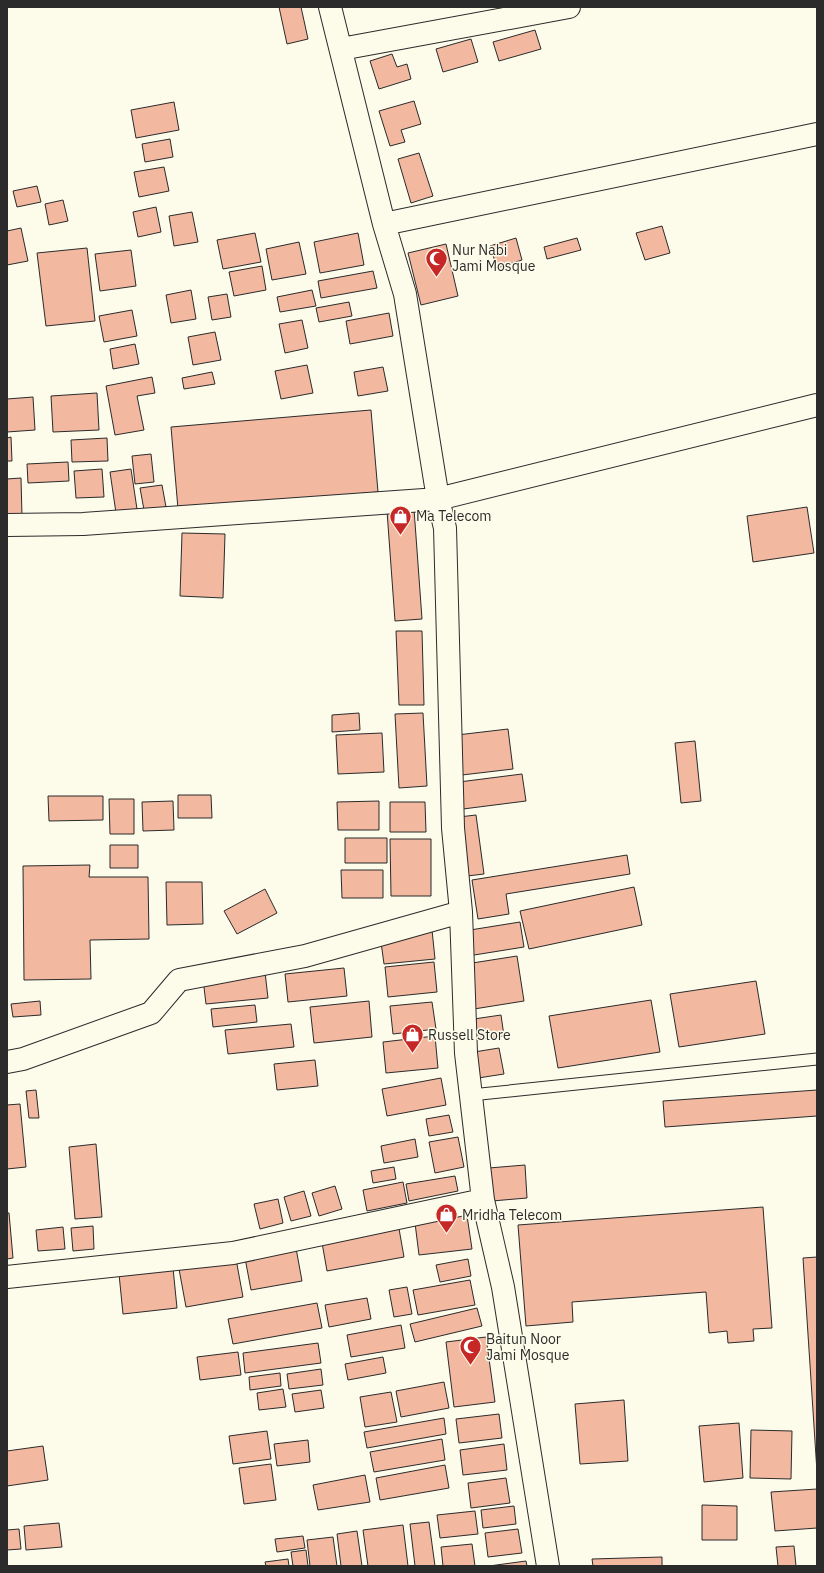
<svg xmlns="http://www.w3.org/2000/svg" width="824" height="1573" font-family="'IBM Plex Sans',sans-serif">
	<rect width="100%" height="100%" fill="#fdfbea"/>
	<path fill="#f2b8a0" stroke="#2b2b2b" d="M279,7h22l7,32 -21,5z
		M535,30l6,19 -42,12 -6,-19z
		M471,39l7,23 -35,10 -7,-23z
		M392,54l5,13 10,-3 4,15 -32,10 -9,-28z
		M414,101l7,23 -20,6 4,12 -15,4 -11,-35z
		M174,102l5,28 -43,8 -5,-28z
		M170,139l3,18 -28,5 -3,-18z
		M419,153l14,43 -22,7 -13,-44z
		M164,167l5,24 -30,6 -5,-25z
		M37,186l4,16 -24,5 -4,-16z
		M63,200l5,21 -19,4 -4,-21z
		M156,207l5,25 -23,5 -5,-25z
		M192,212l6,30 -24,4 -5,-30z
		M662,226l8,27 -25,7 -9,-27z
		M21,228l7,33 -21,4v-34z
		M255,233l6,29 -38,7 -6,-29z
		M358,233l6,32 -44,8 -6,-31z
		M516,238l6,22 -25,8 -7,-22z
		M577,238l4,12 -34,9 -3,-12z
		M299,242l7,32 -34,6 -6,-31z
		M446,244l12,52 -37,9 -13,-52z
		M87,248l8,73 -49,5 -9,-73z
		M131,250l5,36 -36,5 -5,-37z
		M262,266l4,24 -32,6 -5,-24z
		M373,271l4,17 -56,10 -3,-17z
		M191,290l5,29 -25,4 -5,-28z
		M312,290l4,16 -36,6 -3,-15z
		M227,294l4,23 -19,3 -4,-23z
		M349,302l3,14 -33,6 -3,-14z
		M132,310l5,26 -33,6 -5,-26z
		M389,313l4,23 -43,8 -4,-23z
		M302,320l6,28 -23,5 -6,-29z
		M215,332l6,28 -28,5 -5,-28z
		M135,344l4,20 -26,5 -3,-20z
		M307,365l6,28 -32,6 -6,-28z
		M383,367l5,24 -30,5 -4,-24z
		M212,372l3,12 -31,5 -2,-11z
		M152,377l3,16 -18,3 7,34 -29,5 -9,-49z
		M97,393l2,37 -46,2 -2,-36z
		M33,397l2,33 -28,2v-33z
		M371,410l7,82 -200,17 -7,-82z
		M11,437l1,24h-5v-23z
		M107,438l1,23 -36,1 -1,-22z
		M151,454l3,28 -19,2 -3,-28z
		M68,462l1,19 -41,2 -1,-19z
		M102,469l2,28 -28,1 -2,-27z
		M131,469l6,40 -21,4 -6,-41z
		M21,478l1,38h-15v-37z
		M162,485l4,22 -22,3 -4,-22z
		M807,507l7,46 -61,9 -6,-46z
		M414,509l8,110 -27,2 -8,-110z
		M182,533l43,1 -2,64 -43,-2z
		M396,631h26l2,74h-25z
		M359,713l1,17 -28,2v-17z
		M423,713l4,73 -28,2 -4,-74z
		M508,729l5,40 -51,6 -5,-40z
		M382,733l2,39 -46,2 -2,-39z
		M695,741l6,60 -20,2 -6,-60z
		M522,774l4,27 -63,8 -4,-27z
		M178,795h33l1,23h-34z
		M48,796h55v24l-54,1z
		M109,799h25v35h-24z
		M173,801l1,29 -31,1 -1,-29z
		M379,801v29h-41l-1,-28z
		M390,802h35l1,30h-36z
		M476,815l8,59 -17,2 -8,-59z
		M345,838h42v25h-42z
		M390,839h41v57h-40z
		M110,845h28v23h-28z
		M627,855l3,19 -124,20 3,20 -31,5 -6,-39z
		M90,865l-1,12h59l1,62 -59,1 1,39 -67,1 -1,-114z
		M341,870h42v28h-41z
		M166,882h36l1,42 -36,1z
		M634,887l8,38 -113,24 -9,-38z
		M265,889l12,24 -40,21 -13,-23z
		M520,922l4,25 -56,9 -4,-25z
		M432,930l3,29 -51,5 -4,-29z
		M517,956l7,45 -50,8 -8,-45z
		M434,962l3,30 -49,5 -3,-30z
		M344,968l3,28 -59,6 -3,-28z
		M265,972l3,26 -62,6 -3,-25z
		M756,981l9,53 -86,13 -9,-53z
		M651,1000l9,52 -102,16 -9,-52z
		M40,1001l1,14 -28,2 -2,-13z
		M369,1001l3,36 -58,6 -4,-36z
		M432,1002l4,27 -43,5 -3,-28z
		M255,1005l2,17 -44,5 -2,-18z
		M501,1015l3,21 -34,5 -3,-21z
		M291,1024l3,23 -66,7 -3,-24z
		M435,1036l3,32 -52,5 -3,-31z
		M499,1048l5,26 -26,4 -4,-26z
		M315,1060l3,26 -41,4 -3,-26z
		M441,1078l5,27 -59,11 -5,-27z
		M36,1090l3,28h-10l-3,-27z
		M817,1090v26l-152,11 -2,-26z
		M20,1104l6,63 -19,2v-64z
		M449,1115l4,17 -24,4 -3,-17z
		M458,1137l6,30 -29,6 -6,-31z
		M415,1139l3,18 -34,6 -3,-17z
		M96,1144l6,73 -27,2 -6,-72z
		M525,1165l2,33 -35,3 -3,-33z
		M394,1167l2,12 -23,4 -2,-12z
		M455,1176l3,15 -49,10 -3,-17z
		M403,1182l4,21 -40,8 -4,-21z
		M335,1186l7,23 -23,7 -7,-23z
		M304,1191l7,25 -20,5 -7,-24z
		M278,1199l5,24 -23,6 -6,-25z
		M763,1207l9,121 -19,1 1,12 -26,2 -1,-12 -18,2 -3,-41 -134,10 1,20 -47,4 -8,-101z
		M466,1209l6,40 -53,6 -5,-40z
		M7,1213h2l4,45 -6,1z
		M398,1223l6,34 -77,14 -6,-34z
		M93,1226l1,23 -21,2 -2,-23z
		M63,1227l2,22 -27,2 -2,-21z
		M296,1248l6,33 -51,9 -6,-32z
		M817,1257v215l-14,-214z
		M236,1259l7,38 -57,10 -7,-38z
		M468,1259l3,17 -31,6 -4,-17z
		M173,1268l4,40 -54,6 -4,-40z
		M470,1280l5,25 -57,10 -5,-25z
		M407,1287l5,27 -18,3 -5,-27z
		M367,1298l4,21 -42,8 -4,-22z
		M317,1303l5,25 -89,16 -5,-25z
		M477,1308l5,18 -67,16 -5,-18z
		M401,1325l4,23 -54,9 -4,-22z
		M486,1337l9,65 -41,5 -8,-65z
		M318,1343l3,20 -76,10 -2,-20z
		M238,1352l3,23 -41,5 -3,-23z
		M383,1357l3,16 -38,7 -3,-16z
		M321,1369l2,16 -34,4 -2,-15z
		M280,1373l1,13 -31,4 -1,-13z
		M444,1382l5,26 -48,9 -5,-26z
		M283,1389l3,18 -27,3 -2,-17z
		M321,1390l3,18 -29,4 -3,-18z
		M391,1392l6,30 -32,5 -5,-30z
		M624,1400l4,61 -48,3 -5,-60z
		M499,1414l3,24 -43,5 -3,-24z
		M444,1418l2,16 -79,14 -3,-16z
		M739,1423l4,55 -39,4 -5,-56z
		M751,1430l41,1 -1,48 -41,-1z
		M267,1431l4,28 -38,5 -4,-28z
		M442,1439l3,21 -71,12 -4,-20z
		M308,1440l2,22 -33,4 -3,-22z
		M504,1444l3,26 -44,5 -3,-25z
		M43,1446l5,34 -41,6v-35z
		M271,1464l5,36 -32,4 -5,-36z
		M445,1465l4,23 -69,12 -4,-22z
		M365,1475l5,27 -52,8 -5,-25z
		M506,1478l4,25 -39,5 -3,-25z
		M817,1489v39l-42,3 -4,-39z
		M702,1505l35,1v34h-35z
		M514,1506l2,18 -33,4 -2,-18z
		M475,1511l3,23 -38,4 -3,-23z
		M429,1522l6,44h-20l-5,-42z
		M59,1523l3,24 -36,3 -2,-24z
		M403,1525l5,41h-40l-5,-36z
		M19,1529l2,20 -14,1v-20z
		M518,1529l4,24 -34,4 -3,-24z
		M357,1531l5,35h-21l-4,-32z
		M303,1536l2,12 -28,4 -2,-13z
		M333,1537l4,29h-27l-3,-26z
		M472,1544l3,22h-32l-2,-19z
		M794,1546l2,20h-18l-2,-19z
		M306,1550l2,16h-15l-2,-14z
		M662,1557v9h-69l-1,-7z
		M288,1559l1,7h-23l-1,-4z
		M526,1561l1,5h-38z"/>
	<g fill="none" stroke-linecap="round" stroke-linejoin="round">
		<defs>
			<path id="lane" d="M471,1095l346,-36"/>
			<path id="street" d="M330,7l54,217 21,70 33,205 7,29 8,300 8,84 5,141 17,147 20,87 45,279
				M341,49l228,-42
				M384,224l433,-90
				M7,525l76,-1 355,-25 379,-94
				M7,1062l16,-3 128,-46 28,-33 126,-24 156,-44
				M7,1277l226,-24 250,-53"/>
		</defs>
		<use href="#lane" stroke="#2b2b2b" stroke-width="13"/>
		<use href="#street" stroke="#2b2b2b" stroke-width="24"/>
		<use href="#lane" stroke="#fdfbea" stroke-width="11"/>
		<use href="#street" stroke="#fdfbea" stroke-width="22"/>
	</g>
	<defs>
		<symbol id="mosque-pin" viewBox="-11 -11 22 30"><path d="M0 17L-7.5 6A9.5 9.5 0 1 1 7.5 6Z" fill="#c62828" stroke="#fdfbea"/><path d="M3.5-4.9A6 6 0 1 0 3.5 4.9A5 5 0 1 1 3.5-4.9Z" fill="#fff"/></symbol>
		<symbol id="shop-pin" viewBox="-11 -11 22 30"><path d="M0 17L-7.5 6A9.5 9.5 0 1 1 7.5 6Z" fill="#c62828" stroke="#fdfbea"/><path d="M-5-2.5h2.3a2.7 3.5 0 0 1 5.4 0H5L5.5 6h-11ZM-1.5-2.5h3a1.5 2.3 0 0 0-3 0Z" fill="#fff"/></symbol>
	</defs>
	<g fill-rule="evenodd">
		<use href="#mosque-pin" x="424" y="246" width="25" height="34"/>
		<use href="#shop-pin" x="388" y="504" width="25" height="34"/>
		<use href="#shop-pin" x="400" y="1022" width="25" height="34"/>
		<use href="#shop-pin" x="434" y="1202" width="25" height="34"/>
		<use href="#mosque-pin" x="458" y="1334" width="25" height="34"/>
	</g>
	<g text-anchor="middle" stroke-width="3" stroke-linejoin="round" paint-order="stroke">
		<g font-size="14" fill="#2b2b2b" stroke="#fdfbea" text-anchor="start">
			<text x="452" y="255">Nur Nabi<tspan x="452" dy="16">Jami Mosque</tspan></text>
			<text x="416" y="521">Ma Telecom</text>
			<text x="428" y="1040">Russell Store</text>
			<text x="462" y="1220">Mridha Telecom</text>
			<text x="486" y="1344">Baitun Noor<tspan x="486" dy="16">Jami Mosque</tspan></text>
		</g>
	</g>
	<rect width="824" height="1573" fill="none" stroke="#2b2b2b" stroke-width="16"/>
</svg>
